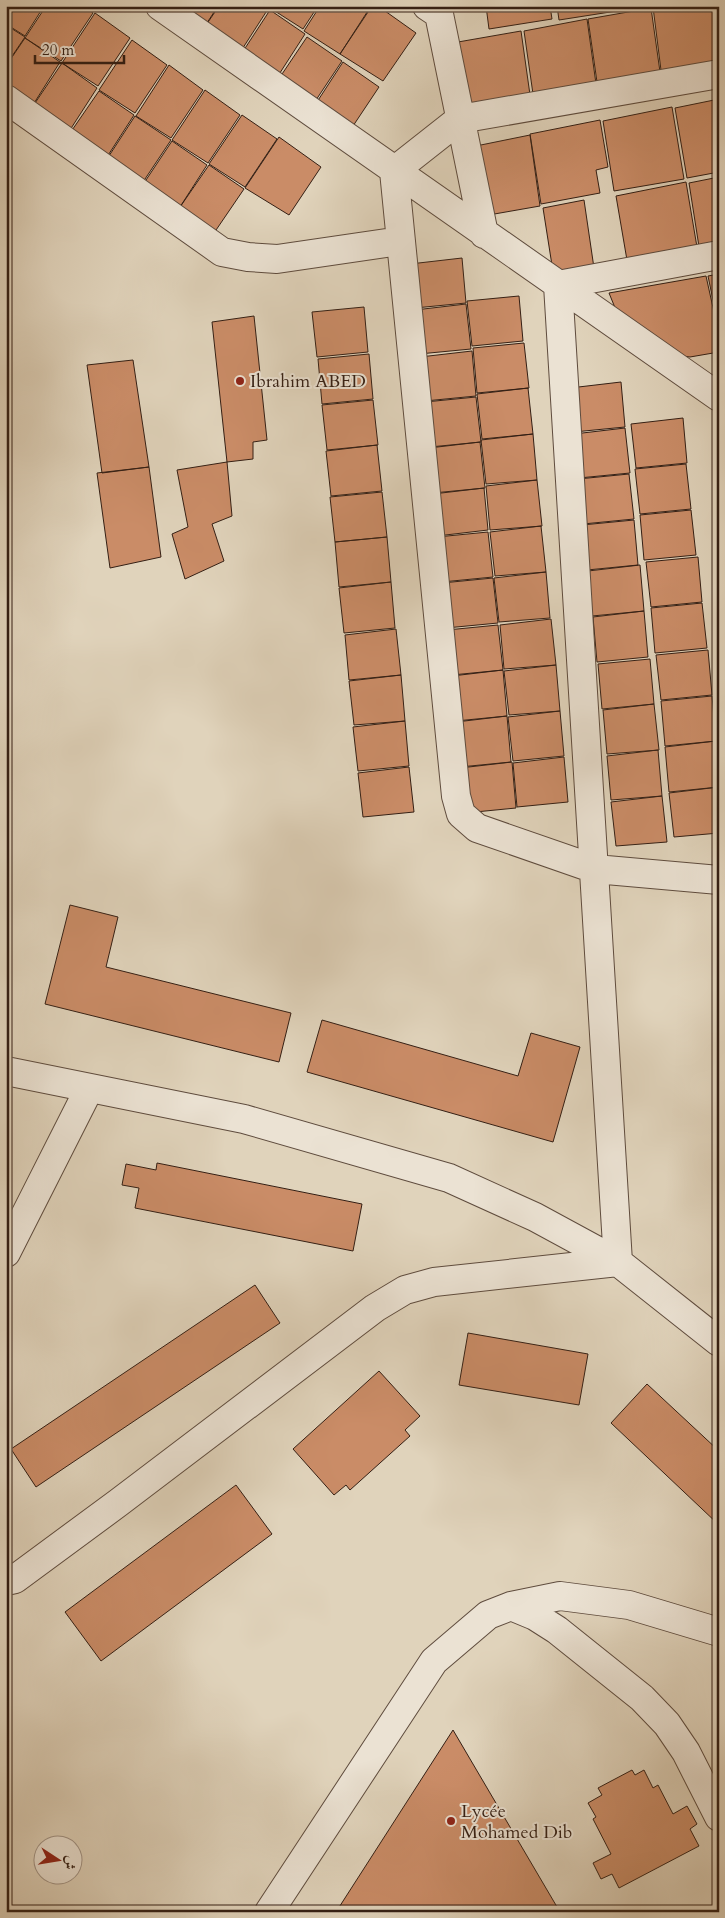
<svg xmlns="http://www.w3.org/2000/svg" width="725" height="1918" font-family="Cardo,Amiri,serif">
	<rect width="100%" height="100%" fill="#e0d3bb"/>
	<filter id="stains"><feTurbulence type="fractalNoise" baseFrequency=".004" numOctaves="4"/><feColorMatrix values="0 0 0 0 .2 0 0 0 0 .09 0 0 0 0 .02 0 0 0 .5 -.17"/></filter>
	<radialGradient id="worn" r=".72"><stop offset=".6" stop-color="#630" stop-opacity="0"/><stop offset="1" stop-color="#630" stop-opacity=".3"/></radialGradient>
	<path fill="#ca8c67" stroke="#341f14" d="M6,6h38l-19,30 -19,-12z
		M46,6h38l9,7 -32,48 -36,-23z
		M168,6h50l-15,23z
		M219,6h45l4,3 -29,45 -37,-23z
		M267,6h51l-15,23z
		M320,6h51l-31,48 -36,-23z
		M372,6h6l38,27 -33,48 -43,-27z
		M486,6h64l2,13 -63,10z
		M557,6h65l1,4 -64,10z
		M660,6h59v63l-57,9 -9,-71z
		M651,8l10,71 -63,10 -10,-70z
		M270,10l35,24 -29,45 -36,-23z
		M95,13l35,25 -32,48 -36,-23z
		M587,19l10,72 -63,10 -10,-70z
		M6,25l19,12 -19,28z
		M521,31l10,71 -64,10 -9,-70z
		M307,37l35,24 -30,45 -36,-23z
		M25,38l35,24 -29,46 -25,-16v-26z
		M132,40l35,25 -32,48 -36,-23z
		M343,62l36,25 -30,45 -36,-24z
		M62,63l35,25 -29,45 -37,-24z
		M169,65l34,25 -32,48 -35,-22z
		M205,90l35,25 -32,48 -36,-23z
		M99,91l35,24 -29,45 -37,-24z
		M719,99v73l-32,6 -12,-70z
		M672,107l12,72 -70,12 -11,-70z
		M242,115l35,24 -32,48 -36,-23z
		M135,116l36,24 -30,45 -36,-23z
		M600,120l8,47 -12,3 4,23 -59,11 -11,-70z
		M530,135l10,71 -57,10 -12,-69z
		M279,137l42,30 -32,48 -44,-27z
		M172,141l35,24 -29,45 -36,-24z
		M209,165l35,24 -30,44 -36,-23z
		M719,177v72l-19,4 -11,-70z
		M686,182l12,71 -70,13 -12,-70z
		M584,200l10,68 -40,10 -11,-70z
		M462,258l4,45 -51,5 -5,-44z
		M719,274v55l-11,-53z
		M706,276l13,59v17l-29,5 -17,-2 -53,-35 -11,-27z
		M519,296l4,45 -51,5 -5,-45z
		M466,304l5,45 -52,5 -4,-44z
		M364,307l4,45 -51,5 -5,-45z
		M254,316l13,124 -14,2v17l-26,3 -15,-140z
		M524,343l5,45 -52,5 -4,-45z
		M472,351l4,45 -51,5 -5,-44z
		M369,354l4,45 -51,5 -4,-45z
		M133,360l16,107 -47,6 -15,-108z
		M621,382l4,45 -51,5 -4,-44z
		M528,388l5,46 -51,5 -5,-45z
		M476,397l5,45 -51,5 -5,-45z
		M373,400l5,45 -51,5 -5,-45z
		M683,418l4,45 -51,5 -5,-44z
		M625,428l5,45 -51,5 -5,-44z
		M533,434l4,46 -51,4 -5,-44z
		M480,442l5,46 -52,5 -4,-45z
		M377,445l5,46 -51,5 -5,-45z
		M227,462l5,54 -20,8 12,37 -39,18 -13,-45 16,-7 -11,-57z
		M686,464l5,45 -51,5 -5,-45z
		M149,467l12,90 -51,11 -13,-95z
		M629,474l5,45 -51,5 -5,-45z
		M537,480l5,46 -52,4 -4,-44z
		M484,488l4,42 -51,6 -4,-42z
		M382,492l5,45 -52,5 -5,-45z
		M691,510l5,45 -52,5 -4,-45z
		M634,520l4,45 -51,5 -5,-45z
		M541,526l5,46 -51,4 -5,-44z
		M488,532l5,45 -51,5 -5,-45z
		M387,537l4,45 -52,5 -4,-45z
		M698,557l4,45 -51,5 -5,-45z
		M640,565l4,46 -52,5 -4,-45z
		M546,572l4,46 -51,4 -5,-44z
		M493,578l5,45 -52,5 -4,-45z
		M391,582l4,46 -51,5 -5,-45z
		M702,603l5,45 -52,5 -4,-45z
		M644,611l4,46 -51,5 -4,-45z
		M551,619l5,46 -52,4 -4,-44z
		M498,625l5,45 -51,5 -5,-45z
		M396,629l5,46 -52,5 -4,-45z
		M708,650l4,45 -51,5 -5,-45z
		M650,659l4,45 -52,5 -4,-45z
		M556,665l4,46 -51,4 -5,-44z
		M503,670l4,46 -51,5 -4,-45z
		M401,675l4,46 -51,4 -5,-44z
		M712,696l4,45 -51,5 -4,-45z
		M654,704l5,46 -52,4 -4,-44z
		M560,711l4,45 -51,5 -5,-44z
		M507,716l4,46 -51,5 -4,-45z
		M405,721l4,45 -51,5 -5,-44z
		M716,741l3,46 -50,5 -4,-45z
		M658,750l4,46 -51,4 -4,-44z
		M564,757l4,45 -51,5 -4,-44z
		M512,762l4,46 -51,5 -5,-45z
		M409,767l5,45 -51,5 -5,-44z
		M719,787v46l-45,4 -5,-44z
		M662,796l5,46 -51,4 -5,-44z
		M70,905l48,12 -12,50 185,46 -12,49 -234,-58z
		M322,1020l196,56 13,-43 49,14 -27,95 -246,-70z
		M157,1163l205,41 -9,47 -218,-43 4,-20 -17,-3 4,-21 30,6z
		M255,1285l25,38 -244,164 -25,-38z
		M468,1333l120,21 -9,51 -120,-20z
		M379,1371l41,45 -15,14 5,6 -60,54 -4,-5 -12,10 -41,-46z
		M647,1384l72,67v74l-108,-102z
		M236,1485l36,49 -171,127 -36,-49z
		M453,1730l107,182h-224z
		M632,1770l3,5 9,-5 9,18 5,-3 15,29 14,-8 10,18 -7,5 9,17 -80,42 -7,-14 -11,5 -8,-16 18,-9 -18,-35 3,-2 -8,-14 14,-8 -4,-7z"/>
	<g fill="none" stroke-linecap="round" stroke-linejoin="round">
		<defs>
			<path id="minor" d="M160,6l559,391
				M427,6l12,8 45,220
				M719,74l-259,45 -66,52 62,625 5,18 16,14 118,41 124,11
				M6,99l216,153 26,5 29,2 123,-18
				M6,1071l238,48 205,59 86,39 83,45 101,80
				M6,1253l83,-164
				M6,1581l9,-2 103,-76 257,-195 30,-18 29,-8 184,-20 -60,-977 161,-30
				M511,1606l24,10 22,14 85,68 25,26 19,28 33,65
				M269,1912l165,-251 54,-46 23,-9 49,-10 69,9 90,27"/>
		</defs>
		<use href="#minor" stroke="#5f4c3e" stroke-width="30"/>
		<use href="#minor" stroke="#ebe2d3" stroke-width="28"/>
	</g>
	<g fill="#8f2418" stroke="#ebe2d3" stroke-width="2">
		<circle cx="240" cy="381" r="5"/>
		<circle cx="451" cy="1821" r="5"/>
	</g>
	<g text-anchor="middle" stroke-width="4" stroke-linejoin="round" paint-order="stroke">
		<g font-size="18" fill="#341f14" stroke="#ebe2d3" text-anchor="start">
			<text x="250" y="387">Ibrahim ABED</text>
			<text x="461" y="1817">Lycée<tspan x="461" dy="21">Mohamed Dib</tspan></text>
		</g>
	</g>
	<rect width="725" height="1918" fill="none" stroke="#e0d3bb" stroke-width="25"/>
	<rect x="8" y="8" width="710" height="1903" fill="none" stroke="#341f14" stroke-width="2.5"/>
	<rect x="12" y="12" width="700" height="1893" fill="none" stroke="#341f14"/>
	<g transform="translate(58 1860) rotate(102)"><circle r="24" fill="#ebe2d3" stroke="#a29487"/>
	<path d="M0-4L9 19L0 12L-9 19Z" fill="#8f2418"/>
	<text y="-8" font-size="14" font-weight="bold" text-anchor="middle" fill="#341f14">ش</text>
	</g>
	<path d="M35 55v8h89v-8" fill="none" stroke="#341f14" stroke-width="2.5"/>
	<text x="42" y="55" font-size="15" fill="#341f14" stroke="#ebe2d3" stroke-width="4" paint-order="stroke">20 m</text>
	<rect width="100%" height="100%" filter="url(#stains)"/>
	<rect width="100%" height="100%" fill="url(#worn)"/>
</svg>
